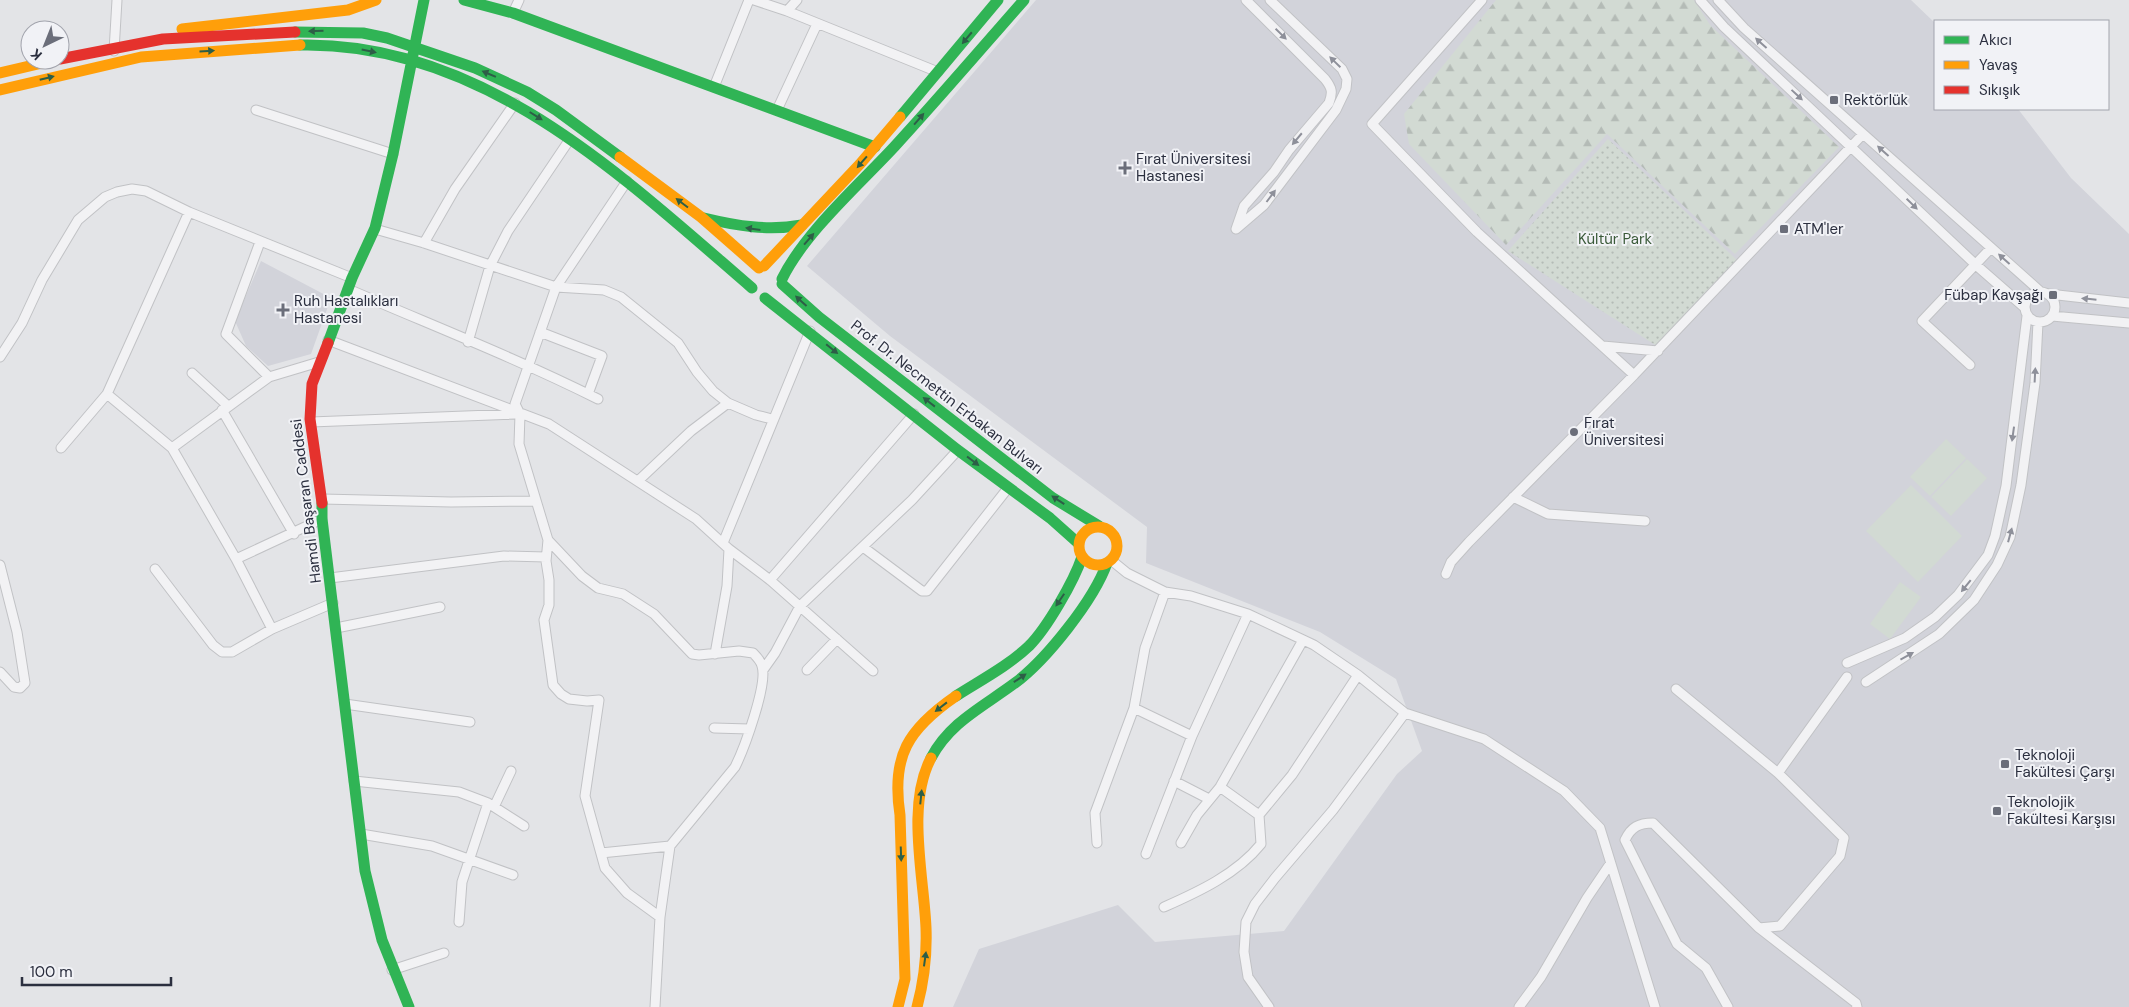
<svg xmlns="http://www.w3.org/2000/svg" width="2129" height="1007" font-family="'DM Sans',sans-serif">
	<defs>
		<pattern id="forest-firs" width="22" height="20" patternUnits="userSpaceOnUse" patternTransform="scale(1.25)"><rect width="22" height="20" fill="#d2dad3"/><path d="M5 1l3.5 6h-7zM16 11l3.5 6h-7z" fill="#b4bbb6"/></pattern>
		<pattern id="park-dots" width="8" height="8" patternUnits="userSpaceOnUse" patternTransform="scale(1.25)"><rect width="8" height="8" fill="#d2dad3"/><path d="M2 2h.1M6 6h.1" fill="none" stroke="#b4bbb6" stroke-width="1.8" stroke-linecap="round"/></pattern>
	</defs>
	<rect width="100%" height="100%" fill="#e3e4e7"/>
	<path fill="#d2d3da" d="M1036,0h875l24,23v86h83l53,69 58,56v773h-1176l26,-58 139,-44 37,37 129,-11 113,-157 25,-23 -26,-72 -76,-47 -174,-69 1,-36 -257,-191 -83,-70z
		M261,261l70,37 -20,56 -43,12 -22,-20 -11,-25z"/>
	<path fill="url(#forest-firs)" d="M1496,0h198l16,25 129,122 -104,107 -128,-120 -101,111 -97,-101 -5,-30z"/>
	<path fill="url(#park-dots)" d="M1608,139l131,123 -79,86 -152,-97z"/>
	<path fill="#d2dad3" d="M1946,439l20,19 -36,38 -20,-19z
		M1967,459l20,19 -36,38 -20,-19z
		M1911,485l51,51 -44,46 -52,-51z
		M1900,582l21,15 -31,42 -20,-15z"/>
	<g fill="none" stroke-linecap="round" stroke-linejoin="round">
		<defs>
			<path id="street" d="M754,0l33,11 151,61
				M1482,0l-110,124 105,108 157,143 229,-241
				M1700,0l24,27 252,238 48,42
				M1718,0l26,28 297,264
				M787,11l10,-11
				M513,13l6,-13
				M114,51l3,-51
				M714,87l35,-87
				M256,110l137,44
				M777,110l40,-86
				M627,181l-71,106 -41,117 5,10 -1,30 29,96 34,36 16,12 25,6 31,20 38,40 7,1 40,-4 14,2c4,4 8,8 9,13 6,18 -18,83 -27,101l-65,79 -10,71 -5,90
				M375,229l49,14 132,44 48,3 17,7 57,46 19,29 16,19 15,12 28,12 16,4
				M1236,229l28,-24 72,-95 10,-21 1,-10 -5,-10 -72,-69
				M1236,229l8,-23 30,-34 15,-22 40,-47c4,-11 3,-15 -4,-24l-79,-79
				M260,242l-34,92 43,43
				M424,243l31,-54 60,-86
				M348,289c83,36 168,69 250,110
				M2025 307a15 15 0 1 1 30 0a15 15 0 1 1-30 0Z
				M2049,294l80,9
				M2052,316l77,7
				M540,332l62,24 -14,38
				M328,340l221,84 147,95 33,30 41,31 103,91
				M468,342l22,-76 18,-35 62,-92
				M1603,346l55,5
				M0,357l22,-34 20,-43 36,-60 27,-23 12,-5 15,-3 14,2 43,21 163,66
				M319,362l-50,15 -97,71 64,111 86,-40
				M1970,365l-48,-44 69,-73
				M192,373l36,33
				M107,394l65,54
				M222,410l72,124
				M311,422l204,-8
				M61,448l46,-54 82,-182
				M639,480l52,-49 37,-28
				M1513,497l35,17 97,7
				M322,499l129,3 85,-1
				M548,540l-2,21 3,19v25l-5,15 9,65 8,9 8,5 18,2 12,-1 -14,96 20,72 22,25 33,24
				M723,543l87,-212
				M863,547l59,44h5l81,-103
				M236,559l36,70
				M1111,560l16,13 38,19 26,4 57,18 66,31 44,30 47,38 79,26 80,52 36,37 55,179
				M0,565l17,67 8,51 -5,5 -6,-1 -14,-15
				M155,569l58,76 9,7h10l40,-23 61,-26
				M1446,574l5,-12 18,-20 165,-167
				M330,578l174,-22 42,1
				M770,580l144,-166
				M336,628l104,-21
				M715,654l12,-68 2,-37
				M1847,663l58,-25 30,-21 23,-22 30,-40 7,-19 11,-50 21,-170
				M763,670l12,-17 25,-47 112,-106 46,-50
				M807,670l30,-31
				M1866,682l73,-48 35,-34 23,-35 13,-28 11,-52 14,-102 3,-61
				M1676,689l102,84 66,65 -4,18 -60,70 -21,2
				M345,704l125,18
				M1134,708l58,28
				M714,728l35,1
				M1778,773l69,-96
				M354,781l105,11 29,11 36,23
				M1174,781l35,18
				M1220,787l39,28
				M494,807l17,-36
				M2030,821l11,-10 32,6
				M361,834l71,12 81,29
				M1097,843l-2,-30 39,-105 11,-60 20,-56
				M1181,843l16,-28 23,-28 83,-147
				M601,853l69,-7
				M1146,854l46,-118 56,-122
				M1164,907c34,-15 73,-33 97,-63l-2,-29 33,-40 66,-100
				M459,922l3,-40 26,-79
				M392,970l52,-17
				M1269,1007l-21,-30 -4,-25 2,-30 9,-18 20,-26 58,-68 72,-97
				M1519,1007l22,-30 46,-79 23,-34
				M1728,1007l-22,-39 -29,-24 -52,-104c6,-13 14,-17 28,-17l106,105 97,75 1,4"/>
		</defs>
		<use href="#street" stroke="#c1c2c5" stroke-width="11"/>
		<use href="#street" stroke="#f2f2f4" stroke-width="9"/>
		<path stroke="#30b455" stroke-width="11" d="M464,0l49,13 362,134
			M295,32l68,1 24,5 88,30 52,24 29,18 64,47
			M300,45c183,-4 323,132 452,243
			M900,117l98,-117
			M704,218c33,8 64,13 98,7
			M782,279c23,-47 77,-94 113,-133 44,-48 86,-97 129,-146
			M782,284l37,33 234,181 46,28
			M765,298l194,153 91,67 28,25
			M328,343l24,-65 23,-50 18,-74 31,-154
			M322,503v16l43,352 17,69 27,67
			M956,696c25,-16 52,-30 73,-50 18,-18 45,-65 53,-89
			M931,758c19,-36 52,-51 84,-75 31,-23 79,-83 92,-120"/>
		<path stroke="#ff9f0a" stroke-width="11" d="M182,29l166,-19 28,-10
			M0,73l55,-13
			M0,90l141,-33 159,-12
			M620,157l81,60 58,51
			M764,266l96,-102 40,-47
			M1079 546a19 19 0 1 1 38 0a19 19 0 1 1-38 0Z
			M898,1007l7,-28 -5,-164c-9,-59 8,-86 56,-119
			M917,1007c7,-26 10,-52 9,-79 -2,-51 -20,-123 5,-170"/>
		<path stroke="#e5322d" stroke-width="11" d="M60,59l103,-20 132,-7
			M322,503l-12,-84 2,-35 16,-41"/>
	</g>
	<defs><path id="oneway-solid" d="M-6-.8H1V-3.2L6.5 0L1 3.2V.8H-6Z" transform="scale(1.25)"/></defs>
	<g fill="#2d5e47">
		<use href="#oneway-solid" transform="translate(316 31) rotate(179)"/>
		<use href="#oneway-solid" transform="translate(967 38) rotate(130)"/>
		<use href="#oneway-solid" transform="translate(207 51) rotate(-3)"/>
		<use href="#oneway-solid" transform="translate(369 51) rotate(12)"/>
		<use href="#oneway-solid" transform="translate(489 74) rotate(-157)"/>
		<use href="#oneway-solid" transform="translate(47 78) rotate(-14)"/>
		<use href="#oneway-solid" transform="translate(536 116) rotate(32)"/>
		<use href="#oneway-solid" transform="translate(919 119) rotate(-49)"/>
		<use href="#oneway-solid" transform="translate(862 162) rotate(131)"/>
		<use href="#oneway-solid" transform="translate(682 203) rotate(-143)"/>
		<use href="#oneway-solid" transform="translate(753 229) rotate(-172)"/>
		<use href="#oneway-solid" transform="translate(809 239) rotate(-49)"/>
		<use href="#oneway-solid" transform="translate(801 301) rotate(-138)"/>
		<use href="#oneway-solid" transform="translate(832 349) rotate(39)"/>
		<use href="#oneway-solid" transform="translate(929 402) rotate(-142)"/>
		<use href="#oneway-solid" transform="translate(973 461) rotate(37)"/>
		<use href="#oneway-solid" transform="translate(1058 500) rotate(-147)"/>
		<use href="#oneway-solid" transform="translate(1060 600) rotate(124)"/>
		<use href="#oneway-solid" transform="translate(1020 678) rotate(-34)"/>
		<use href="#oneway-solid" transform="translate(941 707) rotate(142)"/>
		<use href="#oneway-solid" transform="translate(921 797) rotate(-84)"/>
		<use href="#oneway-solid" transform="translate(901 854) rotate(88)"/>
		<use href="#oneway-solid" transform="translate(925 959) rotate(-82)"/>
	</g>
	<g fill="#8e909a">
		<use href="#oneway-solid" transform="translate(1281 34) rotate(44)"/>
		<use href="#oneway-solid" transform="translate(1761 43) rotate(-138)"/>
		<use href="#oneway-solid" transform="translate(1335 62) rotate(-136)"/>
		<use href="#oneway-solid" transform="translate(1797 95) rotate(43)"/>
		<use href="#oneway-solid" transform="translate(1297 139) rotate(130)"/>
		<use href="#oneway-solid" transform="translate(1883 151) rotate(-138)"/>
		<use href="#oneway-solid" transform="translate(1271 196) rotate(-53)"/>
		<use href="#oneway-solid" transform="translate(1912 204) rotate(44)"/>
		<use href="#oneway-solid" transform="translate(2004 259) rotate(-138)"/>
		<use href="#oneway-solid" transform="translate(2089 299) rotate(-174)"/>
		<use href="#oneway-solid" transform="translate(2035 375) rotate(-87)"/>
		<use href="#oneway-solid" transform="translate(2013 434) rotate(98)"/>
		<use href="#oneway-solid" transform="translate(2010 535) rotate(-75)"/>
		<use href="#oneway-solid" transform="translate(1966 586) rotate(129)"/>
		<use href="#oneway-solid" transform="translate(1907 656) rotate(-29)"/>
	</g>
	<g fill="#6b6e7a" stroke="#f1f2f6" stroke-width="2">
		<rect x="1829" y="95" width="10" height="10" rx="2.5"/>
		<path d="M1122.5 160.5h5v5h5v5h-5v5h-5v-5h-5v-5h5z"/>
		<rect x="1779" y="224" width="10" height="10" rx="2.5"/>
		<rect x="2048" y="290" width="10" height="10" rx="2.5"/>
		<path d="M280.5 302.5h5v5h5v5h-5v5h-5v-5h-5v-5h5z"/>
		<circle cx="1574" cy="432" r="5"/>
		<rect x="2000" y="759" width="10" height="10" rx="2.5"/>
		<rect x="1992" y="806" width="10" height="10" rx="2.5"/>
	</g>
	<g text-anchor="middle" stroke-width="4" stroke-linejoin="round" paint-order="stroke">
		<g font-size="15" fill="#2b2f3f" stroke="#f1f2f6" text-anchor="start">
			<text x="1844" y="105">Rektörlük</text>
			<text x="1136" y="164">Fırat Üniversitesi<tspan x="1136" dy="17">Hastanesi</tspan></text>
			<text x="1794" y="234">ATM'ler</text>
			<text x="2043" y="300" text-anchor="end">Fübap Kavşağı</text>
			<text x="294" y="306">Ruh Hastalıkları<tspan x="294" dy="17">Hastanesi</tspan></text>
			<text x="1584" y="428">Fırat<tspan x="1584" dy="17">Üniversitesi</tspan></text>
			<text x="2015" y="760">Teknoloji<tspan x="2015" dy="17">Fakültesi Çarşı</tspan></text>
			<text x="2007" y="807">Teknolojik<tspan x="2007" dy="17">Fakültesi Karşısı</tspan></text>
		</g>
		<g font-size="15" fill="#3a5a39" stroke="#f1f2f6">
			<text x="1615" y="244">Kültür Park</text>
		</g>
		<g font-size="15" fill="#2b2f3f" stroke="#f1f2f6">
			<text transform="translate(947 397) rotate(38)" y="5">Prof. Dr. Necmettin Erbakan Bulvarı</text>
			<text transform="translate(306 501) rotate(-97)" y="5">Hamdi Başaran Caddesi</text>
		</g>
	</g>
	<rect x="1934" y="20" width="175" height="90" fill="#f1f2f6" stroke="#a2a4ad"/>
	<rect x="1944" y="36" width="25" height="8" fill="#30b455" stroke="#a2a4ad"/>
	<text x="1979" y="45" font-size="15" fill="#2b2f3f">Akıcı</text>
	<rect x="1944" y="61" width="25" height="8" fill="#ff9f0a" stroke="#a2a4ad"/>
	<text x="1979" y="70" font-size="15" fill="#2b2f3f">Yavaş</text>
	<rect x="1944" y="86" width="25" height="8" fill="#e5322d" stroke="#a2a4ad"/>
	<text x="1979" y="95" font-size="15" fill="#2b2f3f">Sıkışık</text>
	<g transform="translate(45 45) rotate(223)"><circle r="24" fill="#f1f2f6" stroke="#a2a4ad"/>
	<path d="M0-4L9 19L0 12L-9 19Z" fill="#6b6e7a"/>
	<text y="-8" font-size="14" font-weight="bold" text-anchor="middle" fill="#2b2f3f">K</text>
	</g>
	<path d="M22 977v8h149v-8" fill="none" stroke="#2b2f3f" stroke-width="2.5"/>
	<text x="30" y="977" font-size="15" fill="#2b2f3f" stroke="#f1f2f6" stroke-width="4" paint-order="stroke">100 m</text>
</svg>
